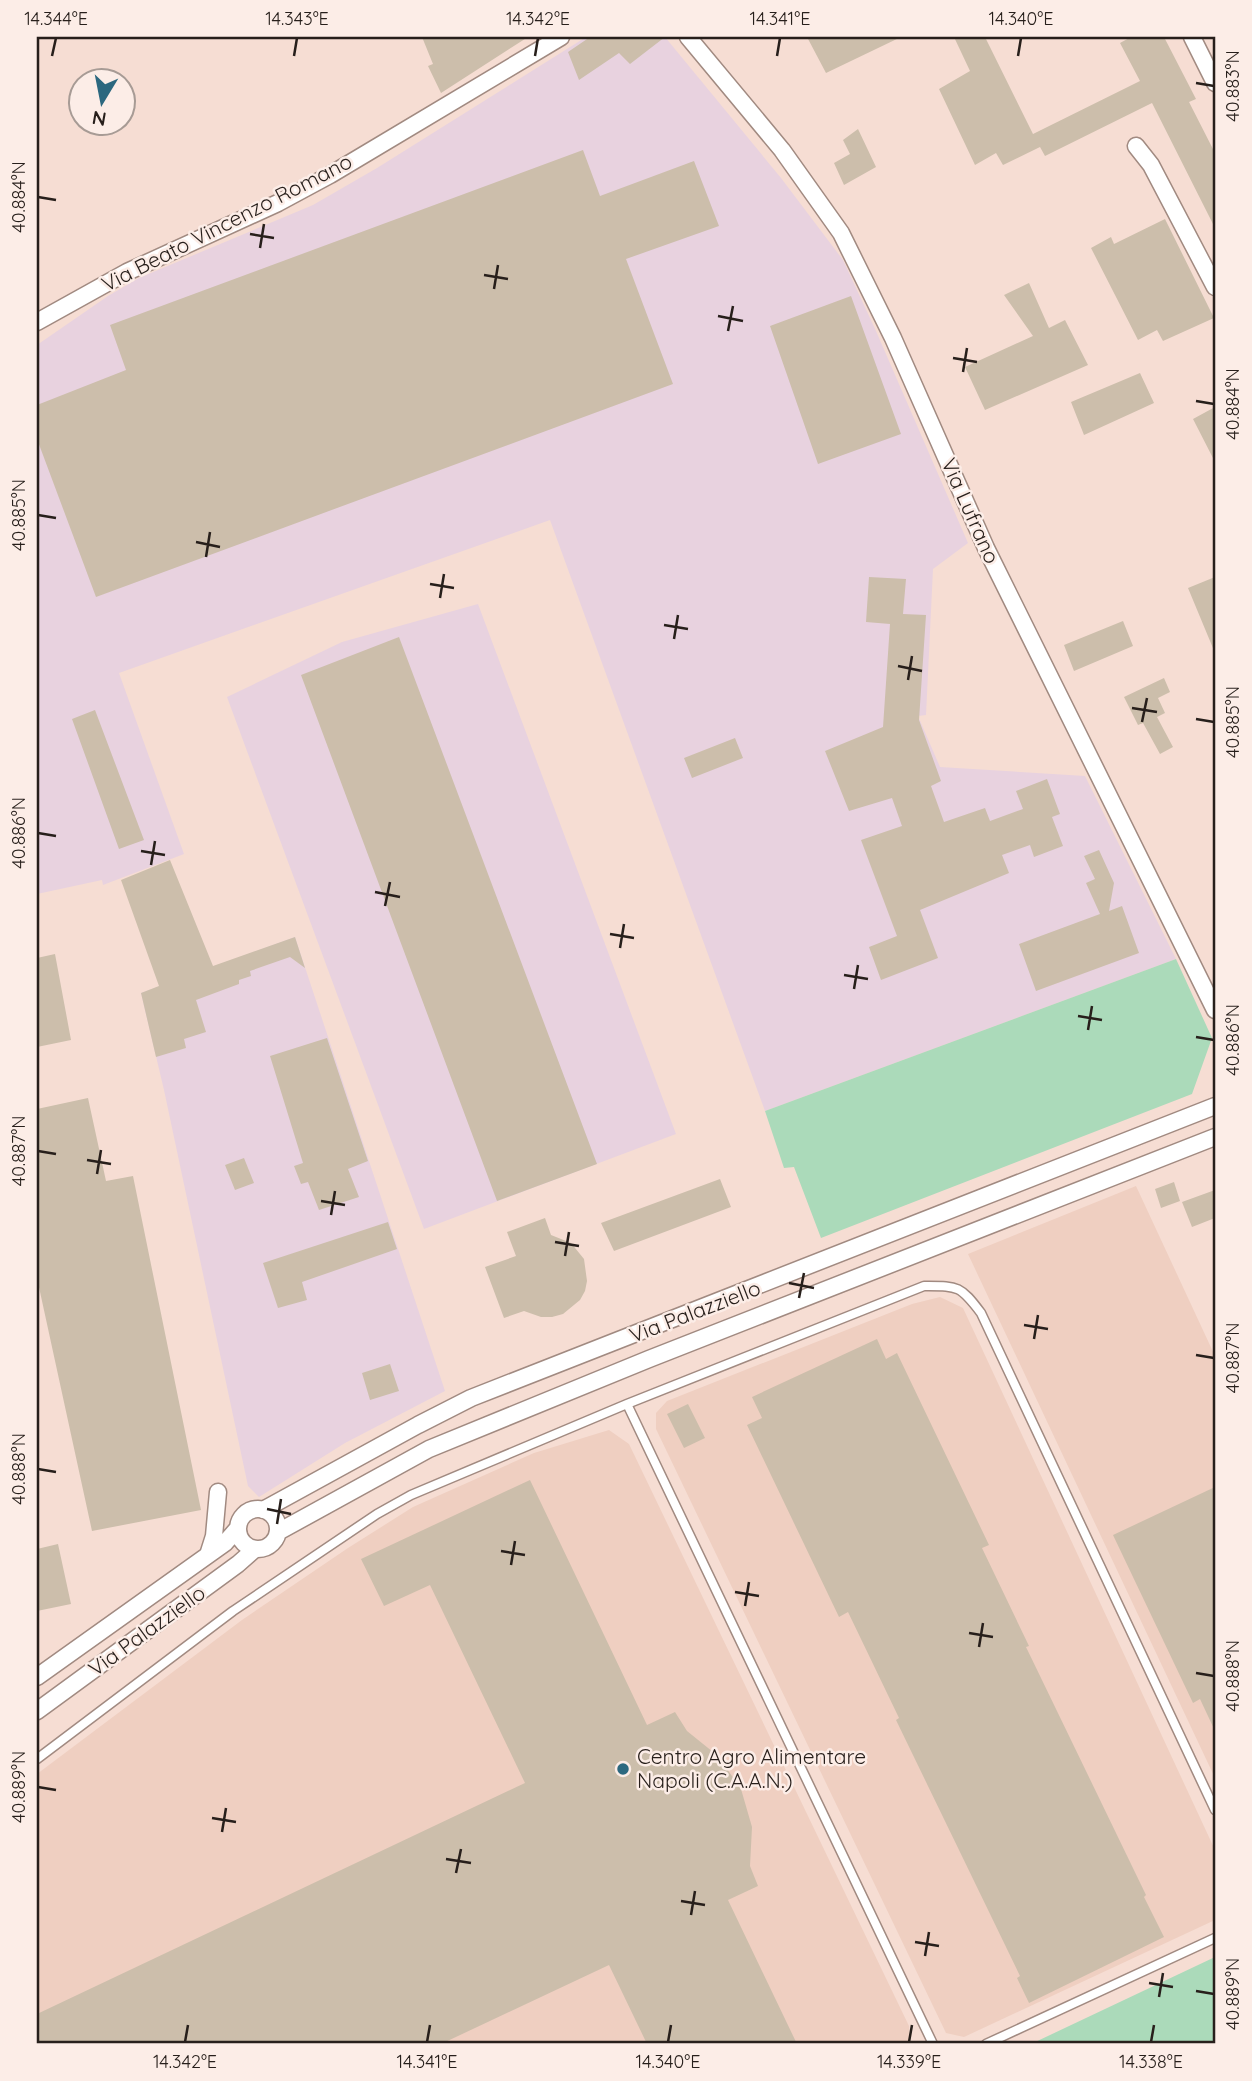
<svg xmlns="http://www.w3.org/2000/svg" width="1252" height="2081" font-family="Quicksand,sans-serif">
	<rect width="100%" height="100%" fill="#f6ddd3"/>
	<path fill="#efcfc1" d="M1136,1186l79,170v422l-247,-524z
		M940,1297l23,11 252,542v70l-251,117 -18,-4 -290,-604v-16l11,-12 245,-97z
		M609,1430l20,14 280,582 1,18h-873v-270l205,-154 106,-72 65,-41 121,-54z"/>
	<path fill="#e8d2df" d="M586,37h79l116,141 62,82 33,71 92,212 -35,26 -7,146 -8,1 22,51 145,9 91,183 -411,152 -215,-591 -431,153 65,181 -81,31 -1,-5 -65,14v-549l71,-49 31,-18 174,-73 64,-37z
		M478,604l198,530 -252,95 -197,-532 115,-55z
		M295,937l150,454 -100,52 -86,54 -11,-11 -84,-396 -23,-97z"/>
	<path fill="#abdaba" d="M1176,959l36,79 -20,56 -371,144 -27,-71 -10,1 -19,-57z
		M1215,1957v87h-184z"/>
	<path fill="#ccbeab" d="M422,37h106l-87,56 -13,-27 5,-2z
		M590,37h75l-35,27 -11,-11 -40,27 -11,-28z
		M807,37h94l-75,36z
		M954,37h31l48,97 107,-53 -20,-38 11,-6h33l32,62 -7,3 26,51v75l-63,-125 -107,53 -5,-9 -37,18 -7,-12 -21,12 -36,-76 31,-18z
		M858,129l18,38 -32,18 -10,-22 16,-9 -7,-14z
		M583,150l17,46 94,-35 25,65 -93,33 47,125 -577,213 -59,-158v-34l89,-35 -16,-45z
		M1165,219l49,99 -51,23 -6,-11 -19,10 -47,-92 20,-11 3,7z
		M1029,283l20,45 16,-8 23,45 -103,45 -20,-43 68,-31 -29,-41z
		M851,296l50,138 -83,30 -48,-138z
		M1140,373l14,30 -70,32 -13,-33z
		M1215,407v55l-22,-43z
		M869,577l37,2 -3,35 23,1 -7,105 22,61 -10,5 13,36 41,-14 5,13 33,-12 -7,-18 31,-12 13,35 -8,3 11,29 -29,11 -4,-12 -28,10 7,18 -89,37 18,48 -57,22 -12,-33 28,-11 -36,-96 41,-14 -10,-28 -43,13 -24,-60 58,-24 7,-103 -24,-2z
		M1215,577v76l-27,-65z
		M1123,621l10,25 -59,25 -10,-26z
		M399,637l198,527 -100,37 -196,-526z
		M1164,678l6,14 -12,6 7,15 -8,4 16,30 -13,7 -17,-31 -5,2 -14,-28z
		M95,710l49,130 -25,9 -47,-130z
		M735,738l8,20 -51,20 -8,-20z
		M1099,850l15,33 -5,28 13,-5 17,47 -103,38 -17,-47 81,-30 -14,-31 9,-4 -11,-23z
		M170,860l43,106 82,-29 10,31 -15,-11 -40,14 1,5 -12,4v4l-43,16 10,32 -22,7 2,9 -30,9 -15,-64 18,-7 -38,-106z
		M55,954l16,86 -34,7v-89z
		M327,1038l41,123 -20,8 11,28 -40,13 -11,-28 -7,2 -7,-18 9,-3 -33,-107z
		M88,1098l18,83 27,-5 68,334 -109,21 -55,-253v-169z
		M244,1158l10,25 -19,7 -10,-25z
		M720,1179l11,28 -117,44 -13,-28z
		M1174,1182l6,19 -19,7 -6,-19z
		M1215,1190v28l-23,9 -10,-25z
		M545,1218l6,17 20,8 13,16 3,22 -2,10 -5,9 -17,14 -11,3h-11l-17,-6 -20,7 -19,-51 31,-11 -9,-24z
		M388,1222l9,27 -95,33 5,18 -29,8 -15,-45z
		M877,1339l9,20 11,-6 92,192 -7,3 47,98 -3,1 120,248 -2,2 20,40 -135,66 -12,-25 3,-2 -124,-256 3,-2 -51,-106 -9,5 -92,-192 15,-7 -10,-21z
		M390,1364l9,27 -29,9 -8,-27z
		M688,1404l17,34 -21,10 -17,-34z
		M530,1480l117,245 28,-13 12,19 31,25 23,33 11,38 -2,39 8,20 -30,14 69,144h-150l-38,-79 -168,79h-404v-30l488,-231 -95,-198 -46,21 -23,-47z
		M1215,1487v244l-15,-32 -7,4 -80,-168z
		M58,1544l13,60 -34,7v-62z"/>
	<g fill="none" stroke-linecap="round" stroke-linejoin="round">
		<defs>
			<path id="service" d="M627,1404l306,640
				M37,1759l196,-148 144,-97 34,-19 216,-91 297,-118c34,0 36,-1 57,27l234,497
				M986,2044l229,-106"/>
			<path id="minor" d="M688,37l94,113 59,83 52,105 93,210 229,462
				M1192,37l23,46
				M1136,146l15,19 64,122
				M37,322l90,-50 151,-69 52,-28 231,-138
				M238 1529a20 20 0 1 1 40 0a20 20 0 1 1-40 0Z
				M263,1510l155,-85 53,-27 744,-292
				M278,1532l151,-83 220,-90 566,-222
				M208,1555l6,-19 4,-44
				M37,1677l188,-134 13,-15
				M37,1711l201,-147 17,-15"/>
		</defs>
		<use href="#service" stroke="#a18a81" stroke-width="11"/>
		<use href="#minor" stroke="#a18a81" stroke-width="19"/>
		<use href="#service" stroke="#fff" stroke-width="8"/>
		<use href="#minor" stroke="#fff" stroke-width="16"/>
	</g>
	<path fill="none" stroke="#271f1b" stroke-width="2.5" d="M52,56l4,-18M294,56l3,-18M535,56l3,-18M777,56l3,-18M1018,56l3,-18M1196,83l18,3M38,197l18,3M250,234l24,4M260,248l4,-24M484,275l24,4M494,289l4,-24M718,316l25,5M728,331l5,-25M953,358l24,4M963,372l4,-24M1196,401l18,3M38,515l18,3M196,542l24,5M206,557l4,-25M430,584l24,4M440,598l4,-24M664,625l24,4M674,639l4,-24M898,666l24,5M908,680l4,-24M1132,708l25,4M1196,719l18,3M1142,722l5,-24M38,833l18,3M141,851l24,4M151,865l4,-24M375,892l25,5M385,906l5,-24M610,934l24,4M620,948l4,-24M844,975l24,4M854,989l4,-24M1078,1016l24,4M1088,1030l4,-24M1196,1037l18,3M38,1151l18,3M87,1160l24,4M97,1174l4,-24M321,1201l24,4M331,1215l4,-24M555,1242l24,4M565,1256l4,-24M789,1283l25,5M799,1298l5,-25M1024,1325l24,4M1034,1339l4,-24M1196,1355l18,3M38,1469l18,3M267,1509l24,5M277,1524l4,-25M501,1551l24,4M511,1565l4,-24M735,1592l24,4M745,1606l4,-24M969,1633l24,4M979,1647l4,-24M1196,1673l18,3M38,1787l18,3M212,1818l24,4M222,1832l4,-24M446,1859l25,4M456,1873l5,-24M681,1901l24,4M691,1915l4,-24M915,1942l24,4M925,1956l4,-24M1149,1983l24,4M1196,1991l18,3M1159,1997l4,-24M185,2042l3,-17M427,2042l3,-17M668,2042l3,-17M909,2042l3,-17M1151,2042l3,-17"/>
	<circle fill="#2c687f" stroke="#fcede7" stroke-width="2.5" cx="623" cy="1769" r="7"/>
	<g text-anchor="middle" stroke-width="5" stroke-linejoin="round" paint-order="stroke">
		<g font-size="21" fill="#271f1b" stroke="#fcede7">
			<text transform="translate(227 223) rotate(-27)" y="7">Via Beato Vincenzo Romano</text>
			<text transform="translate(970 511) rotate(66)" y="7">Via Lufrano</text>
			<text transform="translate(695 1312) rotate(-21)" y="7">Via Palazziello</text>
			<text transform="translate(147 1631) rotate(-36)" y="7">Via Palazziello</text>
		</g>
		<g font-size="21" fill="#271f1b" stroke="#fcede7" text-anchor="start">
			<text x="637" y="1764">Centro Agro Alimentare<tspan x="637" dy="24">Napoli (C.A.A.N.)</tspan></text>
		</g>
	</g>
	<rect width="1252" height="2081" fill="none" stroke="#fcede7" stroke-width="77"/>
	<g transform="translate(102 102) rotate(190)"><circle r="33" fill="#fcede7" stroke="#a79b95" stroke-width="2"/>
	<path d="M0-5L12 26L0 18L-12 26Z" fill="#2c687f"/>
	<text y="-10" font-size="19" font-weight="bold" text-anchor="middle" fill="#271f1b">N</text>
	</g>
	<rect x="38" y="38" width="1176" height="2004" fill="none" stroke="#271f1b" stroke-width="2.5"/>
	<g font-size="18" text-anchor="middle" fill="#271f1b">
		<text x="56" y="25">14.344°E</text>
		<text x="297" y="25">14.343°E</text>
		<text x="538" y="25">14.342°E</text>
		<text x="780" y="25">14.341°E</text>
		<text x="1021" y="25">14.340°E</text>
		<text transform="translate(1233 86) rotate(-90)" y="6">40.883°N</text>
		<text transform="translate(19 197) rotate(-90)" y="6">40.884°N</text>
		<text transform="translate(1233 404) rotate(-90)" y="6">40.884°N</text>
		<text transform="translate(19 515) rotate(-90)" y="6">40.885°N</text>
		<text transform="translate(1233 722) rotate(-90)" y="6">40.885°N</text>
		<text transform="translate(19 833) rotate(-90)" y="6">40.886°N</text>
		<text transform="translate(1233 1040) rotate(-90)" y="6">40.886°N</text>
		<text transform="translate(19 1151) rotate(-90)" y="6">40.887°N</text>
		<text transform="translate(1233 1358) rotate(-90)" y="6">40.887°N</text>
		<text transform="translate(19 1469) rotate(-90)" y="6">40.888°N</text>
		<text transform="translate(1233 1676) rotate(-90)" y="6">40.888°N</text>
		<text transform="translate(19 1787) rotate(-90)" y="6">40.889°N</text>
		<text transform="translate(1233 1994) rotate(-90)" y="6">40.889°N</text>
		<text x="185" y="2068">14.342°E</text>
		<text x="427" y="2068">14.341°E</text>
		<text x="668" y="2068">14.340°E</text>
		<text x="909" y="2068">14.339°E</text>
		<text x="1151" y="2068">14.338°E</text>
	</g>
</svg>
